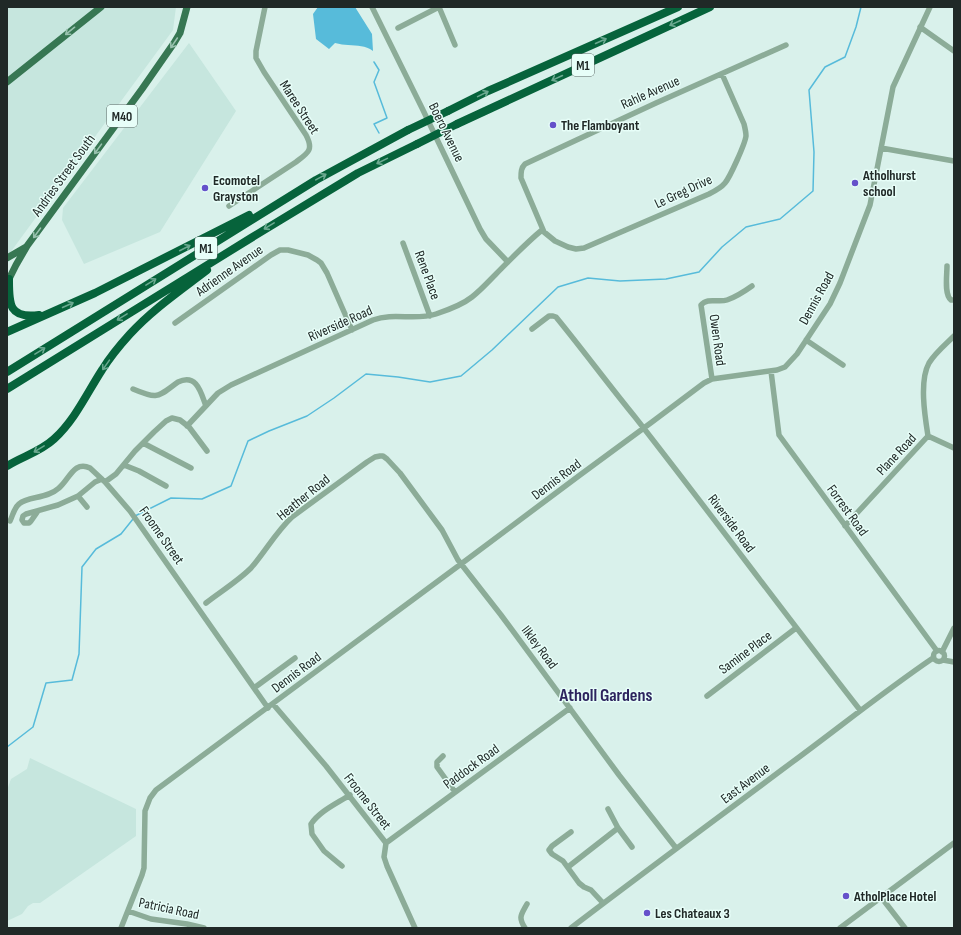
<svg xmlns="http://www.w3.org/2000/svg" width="961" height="935" font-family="'Sofia Sans Condensed',sans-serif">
	<rect width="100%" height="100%" fill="#d9f1eb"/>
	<path fill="#c6e6de" d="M7,7h169l-3,23 -166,227z
		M189,43l47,68 -76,121 -76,32 -22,-44 1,-12z
		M30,758l106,51v27l-96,67h-7l-5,3 -6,8 -15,7v-131l4,-11 16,-10z"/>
	<path fill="#57bbda" d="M318,7h37l17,27 1,17c-8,-6 -15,-5 -25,-6 -4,0 -8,-1 -13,-2l-6,6 -13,-10 -3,-25z"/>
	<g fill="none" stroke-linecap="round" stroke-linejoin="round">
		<path stroke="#57bbda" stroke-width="1.5" d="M374,62l5,8 -5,12 13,36 -13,6 5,9
			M135,516l36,-18 31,1 29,-13 17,-45 21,-10 38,-15 27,-18 32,-24 32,3 32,5 31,-6 31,-26 66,-63 30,-9 32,3 46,-2 33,-7 23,-25 24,-20 34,-8 33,-28 1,-39 -5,-62 16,-23 20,-10 11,-30 5,-20
			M7,747l26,-20 13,-44 26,-3 7,-26 3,-87 14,-18 25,-15 12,-15"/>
		<path stroke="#8cac98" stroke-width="5.5" d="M372,7l50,101 58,121 6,10 22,23
			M439,7l16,38
			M920,27l34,24
			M398,28l41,-21
			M722,74l22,50c1,4 2,8 2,12 -1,8 -16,41 -21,47 -4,5 -10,8 -16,11l-125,54 -8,1 -8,-2 -13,-6 -11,-9 -23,-54c0,-6 0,-10 4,-14l131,-61 130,-58
			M881,148l73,13
			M229,206l67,-44c12,-9 18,-12 10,-27l-42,-63 -8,-14v-7l9,-44
			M403,243l27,73
			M947,266c0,9 -3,29 4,34h3
			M175,323l96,-68 9,-5h8l20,5 9,5 4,3 6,10 25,57
			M532,329l17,-13h4l3,1c27,33 52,67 79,100 76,97 149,196 225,293
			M806,340l37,25
			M771,371l8,64 158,216
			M712,379l-11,-74c7,-8 17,-2 26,-5 9,-3 18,-9 25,-14
			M133,389c26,11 24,8 45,-7 19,-9 23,11 28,24
			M187,426l31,-33 13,-8 142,-65c21,-8 42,1 63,-6 12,-4 26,-9 36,-17 9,-7 16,-15 24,-23 15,-15 30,-31 46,-44
			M928,436l26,12
			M143,443l48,25
			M124,465l15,6 27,15
			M105,482l11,-8 19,-23 19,-19 12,-11 6,-3 8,2 9,7 18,24
			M78,496l9,11
			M38,511l-7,10 -2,2h-5l-2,-3 1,-4 3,-2 32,-9 20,-9 17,-14 7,-3
			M10,521c3,-6 4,-13 9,-17 9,-8 28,-5 40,-16 10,-8 15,-28 31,-20l15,14 25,29 138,197
			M845,526l83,-90c-3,-19 -9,-55 1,-73 6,-10 17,-19 25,-27
			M206,603c14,-11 32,-22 45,-35 14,-16 25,-36 41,-51l75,-55 8,-5 5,-1h3l4,3 13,14 42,57 16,30 43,55 118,160 57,73
			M933.5 656a5.5 5.5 0 1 1 11 0a5.5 5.5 0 1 1-11 0Z
			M942,652l12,-24
			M943,660l11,2
			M254,688l41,-30
			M707,696l89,-68
			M273,704l53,62 60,77 -2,14 3,9 28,62
			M443,756l-6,6v5l18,25
			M608,809l10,19 14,19
			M571,832l-19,14 -3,4 3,4 11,7 16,22 5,4 7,3 12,13
			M386,843l184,-135
			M342,866l-18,-15 -12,-17 -1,-10c9,-13 25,-20 39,-29
			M568,867l50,-39
			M881,897l24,31
			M128,911l23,8 36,5 17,4
			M121,928l21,-53 2,-7 1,-57 5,-13 6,-8 305,-226 119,-89 72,-53 52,-39 8,-4 65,-9 8,-3 12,-13 33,-50 10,-21 30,-78 23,-118 37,-80
			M525,928c-7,-11 -4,-13 2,-24
			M571,928c72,-55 144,-108 216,-162 49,-36 96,-74 146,-108
			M840,928l114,-85"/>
		<path stroke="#377753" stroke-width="7" d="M7,82l94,-75
			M7,258l19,-11
			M7,283l9,-18 11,-19 115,-157 32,-46 6,-10 7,-26"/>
		<path stroke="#06633b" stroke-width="8" d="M448,111l40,-20 190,-84
			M457,124l253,-117
			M9,279c0,24 -1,40 30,36
			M7,332l88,-39 154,-78
			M7,372l309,-192 92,-50
			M7,389l244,-151 107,-65 59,-29
			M7,466c16,-10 33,-14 47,-27 21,-19 33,-46 48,-69 8,-13 18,-25 28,-36 23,-25 51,-44 77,-64"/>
		<path stroke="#06633b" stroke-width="8" d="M408,130l40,-19
			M417,144l40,-20"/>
	</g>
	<defs><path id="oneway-shaft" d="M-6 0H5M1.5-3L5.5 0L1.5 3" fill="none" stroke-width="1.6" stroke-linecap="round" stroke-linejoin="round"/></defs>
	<g stroke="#6ba990">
		<use href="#oneway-shaft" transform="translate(675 23) rotate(155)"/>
		<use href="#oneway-shaft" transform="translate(601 41) rotate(-24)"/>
		<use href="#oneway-shaft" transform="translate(557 78) rotate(155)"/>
		<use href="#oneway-shaft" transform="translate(483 94) rotate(-26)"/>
		<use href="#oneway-shaft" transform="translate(382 161) rotate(154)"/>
		<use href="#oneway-shaft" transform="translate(321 177) rotate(-29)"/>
		<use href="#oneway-shaft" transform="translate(269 226) rotate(149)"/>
		<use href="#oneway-shaft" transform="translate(185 248) rotate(-27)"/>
		<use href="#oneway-shaft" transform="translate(151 282) rotate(-32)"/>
		<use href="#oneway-shaft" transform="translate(68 305) rotate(-24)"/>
		<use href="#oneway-shaft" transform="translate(122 317) rotate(148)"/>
		<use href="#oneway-shaft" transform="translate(40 351) rotate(-32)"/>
		<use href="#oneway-shaft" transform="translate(106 365) rotate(125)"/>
		<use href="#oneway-shaft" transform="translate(39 449) rotate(149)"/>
	</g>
	<g stroke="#98c1ae">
		<use href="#oneway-shaft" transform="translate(70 31) rotate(141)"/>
		<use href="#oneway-shaft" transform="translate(174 43) rotate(124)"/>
		<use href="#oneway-shaft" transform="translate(98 149) rotate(126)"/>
		<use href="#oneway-shaft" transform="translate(37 233) rotate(126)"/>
	</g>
	<g fill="#6551ca" stroke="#e7fef8" stroke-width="1.5">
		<circle cx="553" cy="125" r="4"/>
		<circle cx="855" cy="183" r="4"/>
		<circle cx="205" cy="188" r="4"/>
		<circle cx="846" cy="896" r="4"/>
		<circle cx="647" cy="913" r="4"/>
	</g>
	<g text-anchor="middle" stroke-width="3" stroke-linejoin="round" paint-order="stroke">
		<g fill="#e7fef8" stroke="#5c6966" stroke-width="1">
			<rect x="572" y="54" width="22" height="22" rx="3"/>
			<rect x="107" y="105" width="30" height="22" rx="3"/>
			<rect x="195" y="237" width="22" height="22" rx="3"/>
		</g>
		<g font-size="13" font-weight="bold" fill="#202927">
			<text x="583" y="70">M1</text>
			<text x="122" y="121">M40</text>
			<text x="206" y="253">M1</text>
		</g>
		<g font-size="14" fill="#202927" stroke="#e7fef8">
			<text transform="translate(650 92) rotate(-24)" y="5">Rahle Avenue</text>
			<text transform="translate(300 107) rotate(57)" y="5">Maree Street</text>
			<text transform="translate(447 132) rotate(64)" y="5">Boero Avenue</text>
			<text transform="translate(63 175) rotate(-54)" y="5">Andries Street South</text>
			<text transform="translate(683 191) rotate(-25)" y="5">Le Greg Drive</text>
			<text transform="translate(229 270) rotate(-35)" y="5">Adrienne Avenue</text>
			<text transform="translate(428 275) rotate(70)" y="5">Rene Place</text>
			<text transform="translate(816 298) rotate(-61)" y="5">Dennis Road</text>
			<text transform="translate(340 323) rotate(-24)" y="5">Riverside Road</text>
			<text transform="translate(718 340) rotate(82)" y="5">Owen Road</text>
			<text transform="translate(896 454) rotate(-47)" y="5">Plane Road</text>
			<text transform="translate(556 479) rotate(-37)" y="5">Dennis Road</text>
			<text transform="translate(303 497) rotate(-39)" y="5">Heather Road</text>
			<text transform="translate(848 510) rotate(54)" y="5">Forrest Road</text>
			<text transform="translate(732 523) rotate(53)" y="5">Riverside Road</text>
			<text transform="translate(162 535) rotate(55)" y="5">Froome Street</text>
			<text transform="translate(540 647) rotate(53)" y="5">Ilkley Road</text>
			<text transform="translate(745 652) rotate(-37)" y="5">Samine Place</text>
			<text transform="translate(296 672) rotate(-37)" y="5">Dennis Road</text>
			<text transform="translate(471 766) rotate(-36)" y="5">Paddock Road</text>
			<text transform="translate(745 783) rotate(-37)" y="5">East Avenue</text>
			<text transform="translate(368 801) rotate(52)" y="5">Froome Street</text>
			<text transform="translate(169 908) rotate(12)" y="5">Patricia Road</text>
		</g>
		<g font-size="14" font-weight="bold" fill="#202927" stroke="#e7fef8" text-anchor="start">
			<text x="561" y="130">The Flamboyant</text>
			<text x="863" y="180">Atholhurst<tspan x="863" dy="16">school</tspan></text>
			<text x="213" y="185">Ecomotel<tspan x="213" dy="16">Grayston</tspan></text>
			<text x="854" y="901">AtholPlace Hotel</text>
			<text x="655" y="918">Les Chateaux 3</text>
		</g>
		<g font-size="18" font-weight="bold" fill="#2d245e" stroke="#e7fef8">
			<text x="606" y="701">Atholl Gardens</text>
		</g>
	</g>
	<rect width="961" height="935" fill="none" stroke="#202927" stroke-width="16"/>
</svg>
